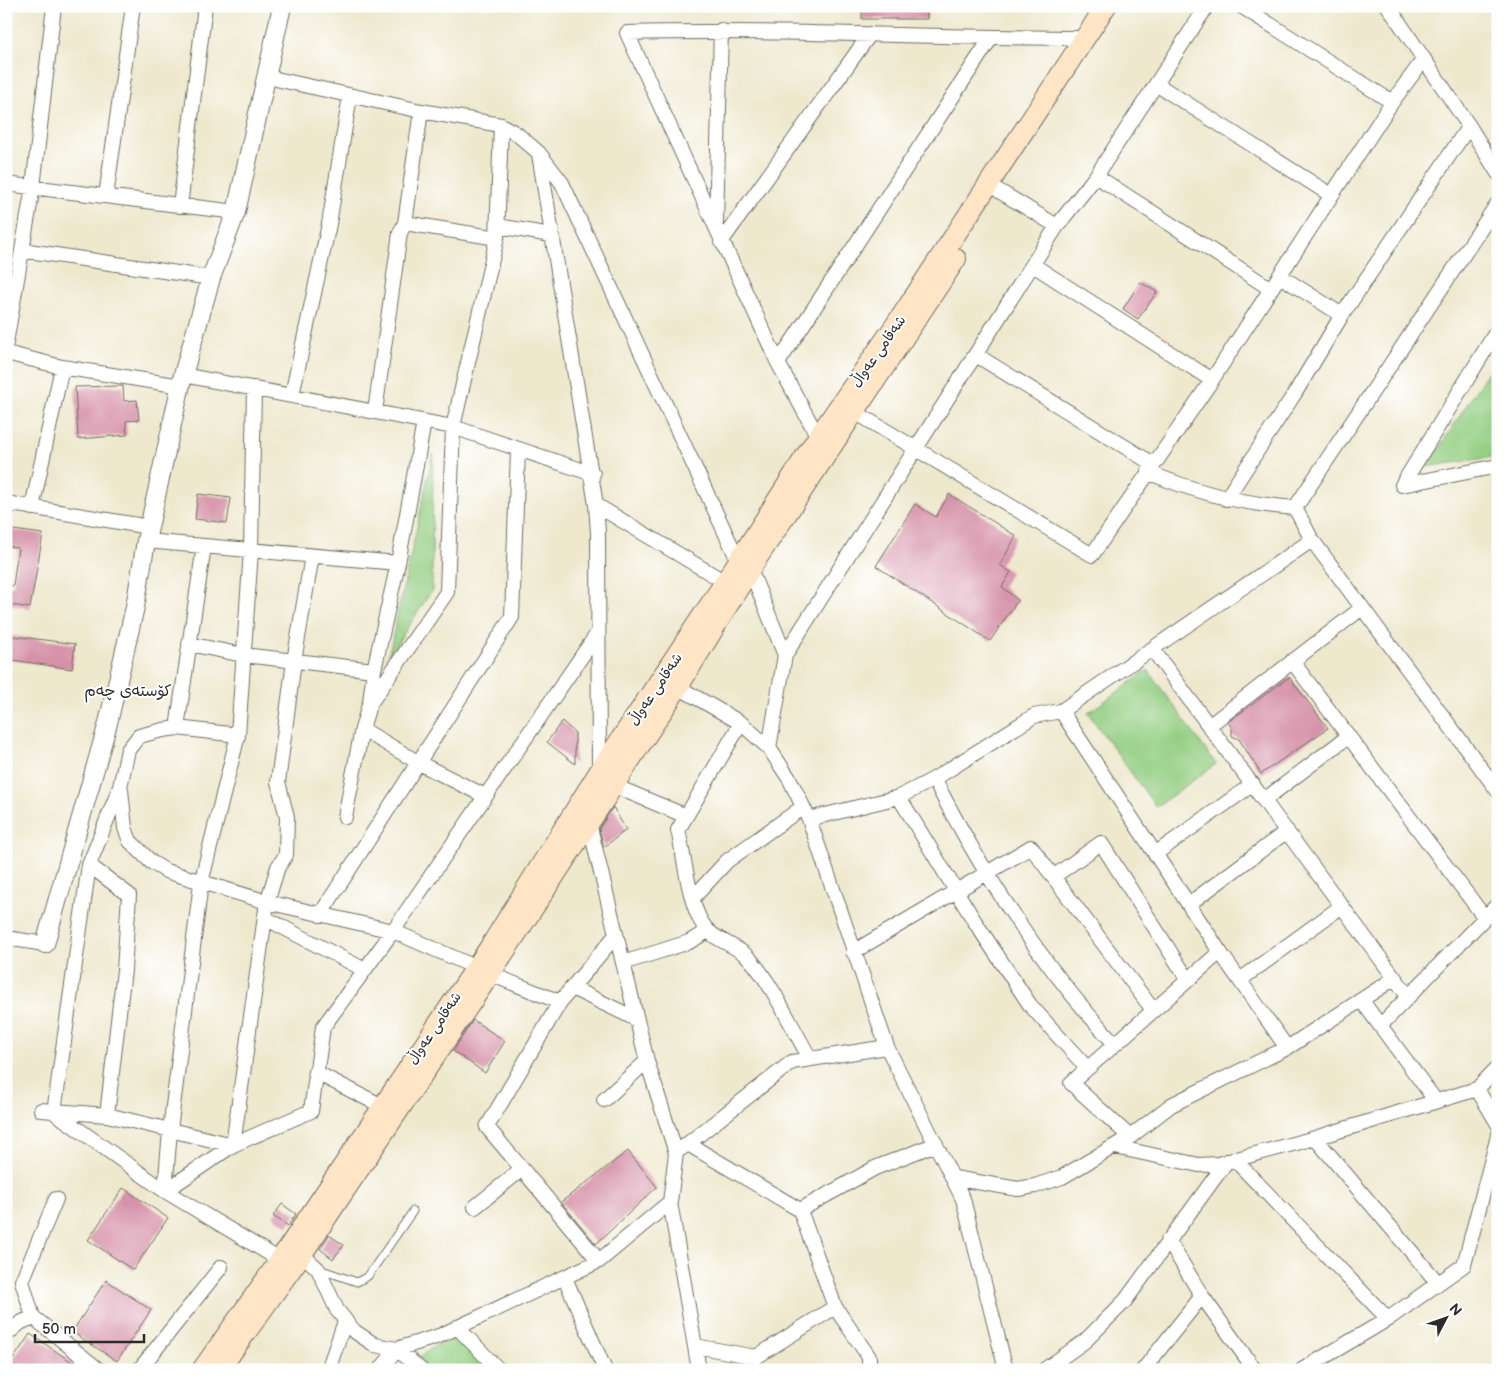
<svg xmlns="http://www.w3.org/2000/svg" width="1504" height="1376" font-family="'Balsamiq Sans','Playpen Sans Arabic',sans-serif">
	<rect width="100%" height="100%" fill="#fff"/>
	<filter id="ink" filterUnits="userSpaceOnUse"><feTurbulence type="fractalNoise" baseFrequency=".02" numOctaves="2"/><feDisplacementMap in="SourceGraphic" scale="10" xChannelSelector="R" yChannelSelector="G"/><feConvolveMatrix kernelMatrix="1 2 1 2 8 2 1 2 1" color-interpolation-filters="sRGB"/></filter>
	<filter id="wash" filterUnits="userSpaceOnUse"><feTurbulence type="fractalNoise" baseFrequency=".0096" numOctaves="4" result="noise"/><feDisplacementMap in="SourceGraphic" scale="20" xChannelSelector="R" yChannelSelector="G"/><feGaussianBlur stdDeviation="1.12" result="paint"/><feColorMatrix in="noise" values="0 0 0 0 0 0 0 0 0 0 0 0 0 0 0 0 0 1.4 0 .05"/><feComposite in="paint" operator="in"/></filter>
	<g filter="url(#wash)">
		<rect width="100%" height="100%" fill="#eee8cd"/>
		<path fill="#94cf83" stroke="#607d57" d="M1498,356v100l-71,11z
			M433,454l-1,136 -44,68z
			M1148,670l68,94 -60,43 -68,-94z
			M456,1332l36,38h-63l-13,-11z"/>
		<g id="blocks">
			<path fill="#d692a8" d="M862,6h65v13h-65z
				M1140,282l17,10 -19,27 -15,-10z
				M123,386l1,15 13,-1 2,20 -13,1 1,14 -49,4 -3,-52z
				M198,494l33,4 -4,25 -32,-4z
				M949,494l67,42 -16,29 11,7 -9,15 16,13 -28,41 -114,-75 39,-62 21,13z
				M6,529l37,5 -13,74 -24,-4v-19l7,1 5,-38 -12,-2z
				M6,635l69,9 -3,25 -66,-10z
				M1289,677l39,51 -67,46 -22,-35 -7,-3v-8l-4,-6z
				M562,721l13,12v31l-28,-22z
				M613,807l13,23 -22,17 -5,-18z
				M473,1020l32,21 -20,32 -32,-22z
				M628,1151l29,36 -61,57 -35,-42z
				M123,1188l45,30 -35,52 -45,-30z
				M282,1204l14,10 -8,12 -15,-10z
				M329,1235l15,10 -11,14 -13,-10z
				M106,1280l45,30 -34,51 -45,-29z
				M30,1334l54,36h-78z"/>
		</g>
	</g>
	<g filter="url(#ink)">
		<use href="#blocks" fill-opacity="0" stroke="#6f6d64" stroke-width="1"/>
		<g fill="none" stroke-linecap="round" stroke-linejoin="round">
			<defs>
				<path id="service" d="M319,1269l38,13 11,-6 45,-65"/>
				<path id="minor" d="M1241,6l151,96
					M1388,6l81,120 29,47
					M267,77l154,34 80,14 16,9 22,19 23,30 176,377
					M1156,84l175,111
					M539,154l57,351 2,28 1,239
					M1096,176l175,113
					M6,184l230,28
					M999,191l58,35
					M106,196l27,-190
					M180,206l25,-200
					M405,223l92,15
					M716,223l5,-193
					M498,226l53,9
					M721,242l149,-208
					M22,250l189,28
					M1033,265l179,115
					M1280,276l62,39
					M6,343l27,-156 21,-181
					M6,353l56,14 119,19
					M976,355l177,109
					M778,363l213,-325
					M183,375l270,52 140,47
					M292,395l37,-171 21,-128
					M375,412l25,-179 5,-10 16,-112
					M855,412l237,143 120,-175 180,-278 32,-43
					M818,437l-40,-74 -151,-330c153,-4 305,5 458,5
					M1148,472c48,21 95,32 147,36
					M1402,485l96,-156
					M1402,485l96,-19
					M1226,499l69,-106 47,-78 127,-189
					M6,503l143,24
					M596,505l129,77
					M32,508l30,-141
					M1295,508l203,-305
					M1295,508l17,32 186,251
					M146,541l252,22
					M750,569l35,86
					M189,644l54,11 131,15
					M1153,650l255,346
					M1292,661l193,257
					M678,687l63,36 28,25 21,32 19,39 78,228 76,152 43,171
					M370,702l4,-32 24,-107 26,-141
					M1061,711l159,241 67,96
					M741,723l-63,107c6,25 11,73 24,93 10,18 35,21 48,36 23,26 42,69 60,99
					M1210,725l152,-117
					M177,728l27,-182
					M362,729l57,34 66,33
					M238,735l-61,-7 -14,2 -24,6 -11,14 -8,37 -31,78 -35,247 111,79 115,69
					M769,748l16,-93 272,-429 39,-50 111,-170
					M934,779c49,95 108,187 181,265
					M612,785l74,31
					M121,790l4,38 5,13 21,21 15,9 101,31 126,29 82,36
					M899,797l76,125 55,83 57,63
					M1264,800l85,-64
					M345,817l17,-88 7,-24 78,-113 6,-165 44,-189 4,-113
					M588,819l59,242 29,92 -6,49 29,168
					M809,819l90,-22 35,-18 100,-63 27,-5 251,-171
					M1155,854l98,-70
					M89,865l40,30 -5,75 -17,145
					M1053,877l48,-34 87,137
					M693,898l34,-37 76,-54
					M1189,904l98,-73
					M320,915l192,-298 6,-167
					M265,918l100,52
					M6,938l39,6
					M853,952l178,-105 122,163
					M623,963l66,-21 19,-11
					M490,974l70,28
					M1240,980l102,-74
					M572,988l64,31
					M1362,1001l73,99
					M1380,1026l118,-122
					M315,1072l67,34
					M1477,1089l21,35
					M604,1100l43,-39
					M41,1110l66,5 126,30 78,-34 12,-84 70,-96 204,-297
					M1130,1137l-59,-54 149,-131
					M1315,1138l123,145
					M688,1144l112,66 35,97 34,50v13
					M1115,1147l84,18 19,-1 97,-26 162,-49 21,-22
					M681,1149l111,-87 95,-15
					M1234,1159l154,160
					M954,1178l64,11 17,-3 27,-9 68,-40 41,-32 116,-57 108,-70
					M165,1191l5,-61 31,-247 37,-148 13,-184 3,-163
					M165,1191l68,-46 34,-243 11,-35 8,-12 1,-38 -9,-35 16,-121 18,-105
					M56,1199l-34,82 11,36 66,53
					M475,1207l47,-38
					M800,1210l75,-42 61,-24
					M1168,1240l34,56 53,74
					M302,1254l16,15 19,41 17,21 21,14 22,4 42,-13 160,-75 71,-59
					M599,1261l-112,-134 73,-125 56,-67
					M565,1278l40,92
					M457,1327l42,43
					M6,1335l14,-12 13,-6
					M695,1346l61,11 79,-50
					M139,1370l82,-103
					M328,1370l17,-49
					M380,1370l17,-21 24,21
					M1044,1370l41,-29 40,-40 102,-140
					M1143,1370l59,-74
					M1302,1370l86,-51 76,-54 34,-129"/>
				<path id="tertiary" d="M45,944l63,-221 27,-116 11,-66 37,-166 28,-97 25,-66 46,-206"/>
				<path id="secondary" d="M202,1370l78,-110 210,-313 109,-175 126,-190 93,-145 83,-120 205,-311
					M219,1370l83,-116 188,-280 188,-287 72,-118 206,-310"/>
			</defs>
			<use href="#service" stroke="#6f6d64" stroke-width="9"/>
			<use href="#minor" stroke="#6f6d64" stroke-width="16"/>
			<use href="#tertiary" stroke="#6f6d64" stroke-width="20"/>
			<use href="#secondary" stroke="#6f6d64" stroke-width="22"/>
			<use href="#service" stroke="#fff" stroke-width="7"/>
			<use href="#minor" stroke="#fff" stroke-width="14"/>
			<use href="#tertiary" stroke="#fff" stroke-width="18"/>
			<use href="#secondary" stroke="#fee5c5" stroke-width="20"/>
		</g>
	</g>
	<g text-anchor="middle" stroke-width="4" stroke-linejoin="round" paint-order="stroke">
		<g font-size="14" fill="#2b2b2b" stroke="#fff">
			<text transform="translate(878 351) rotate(-55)" y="5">شەقامی عەواڵ</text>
			<text transform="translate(655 689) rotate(-56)" y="5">شەقامی عەواڵ</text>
			<text transform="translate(434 1028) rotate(-56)" y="5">شەقامی عەواڵ</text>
		</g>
		<g font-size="16" fill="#2b2b2b" stroke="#fff">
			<text x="128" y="696">کۆستەی چەم</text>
		</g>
	</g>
	<rect width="1504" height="1376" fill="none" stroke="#fff" stroke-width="25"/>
	<g transform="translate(1446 1318) rotate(49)" stroke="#ffffff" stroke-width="4" paint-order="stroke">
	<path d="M0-4L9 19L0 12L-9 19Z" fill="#2b2b2b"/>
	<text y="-8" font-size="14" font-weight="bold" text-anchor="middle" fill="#2b2b2b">N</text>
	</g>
	<path d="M35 1334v8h109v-8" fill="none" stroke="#2b2b2b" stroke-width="2.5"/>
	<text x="42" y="1334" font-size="15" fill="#2b2b2b" stroke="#ffffff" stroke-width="4" paint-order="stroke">50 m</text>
</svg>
